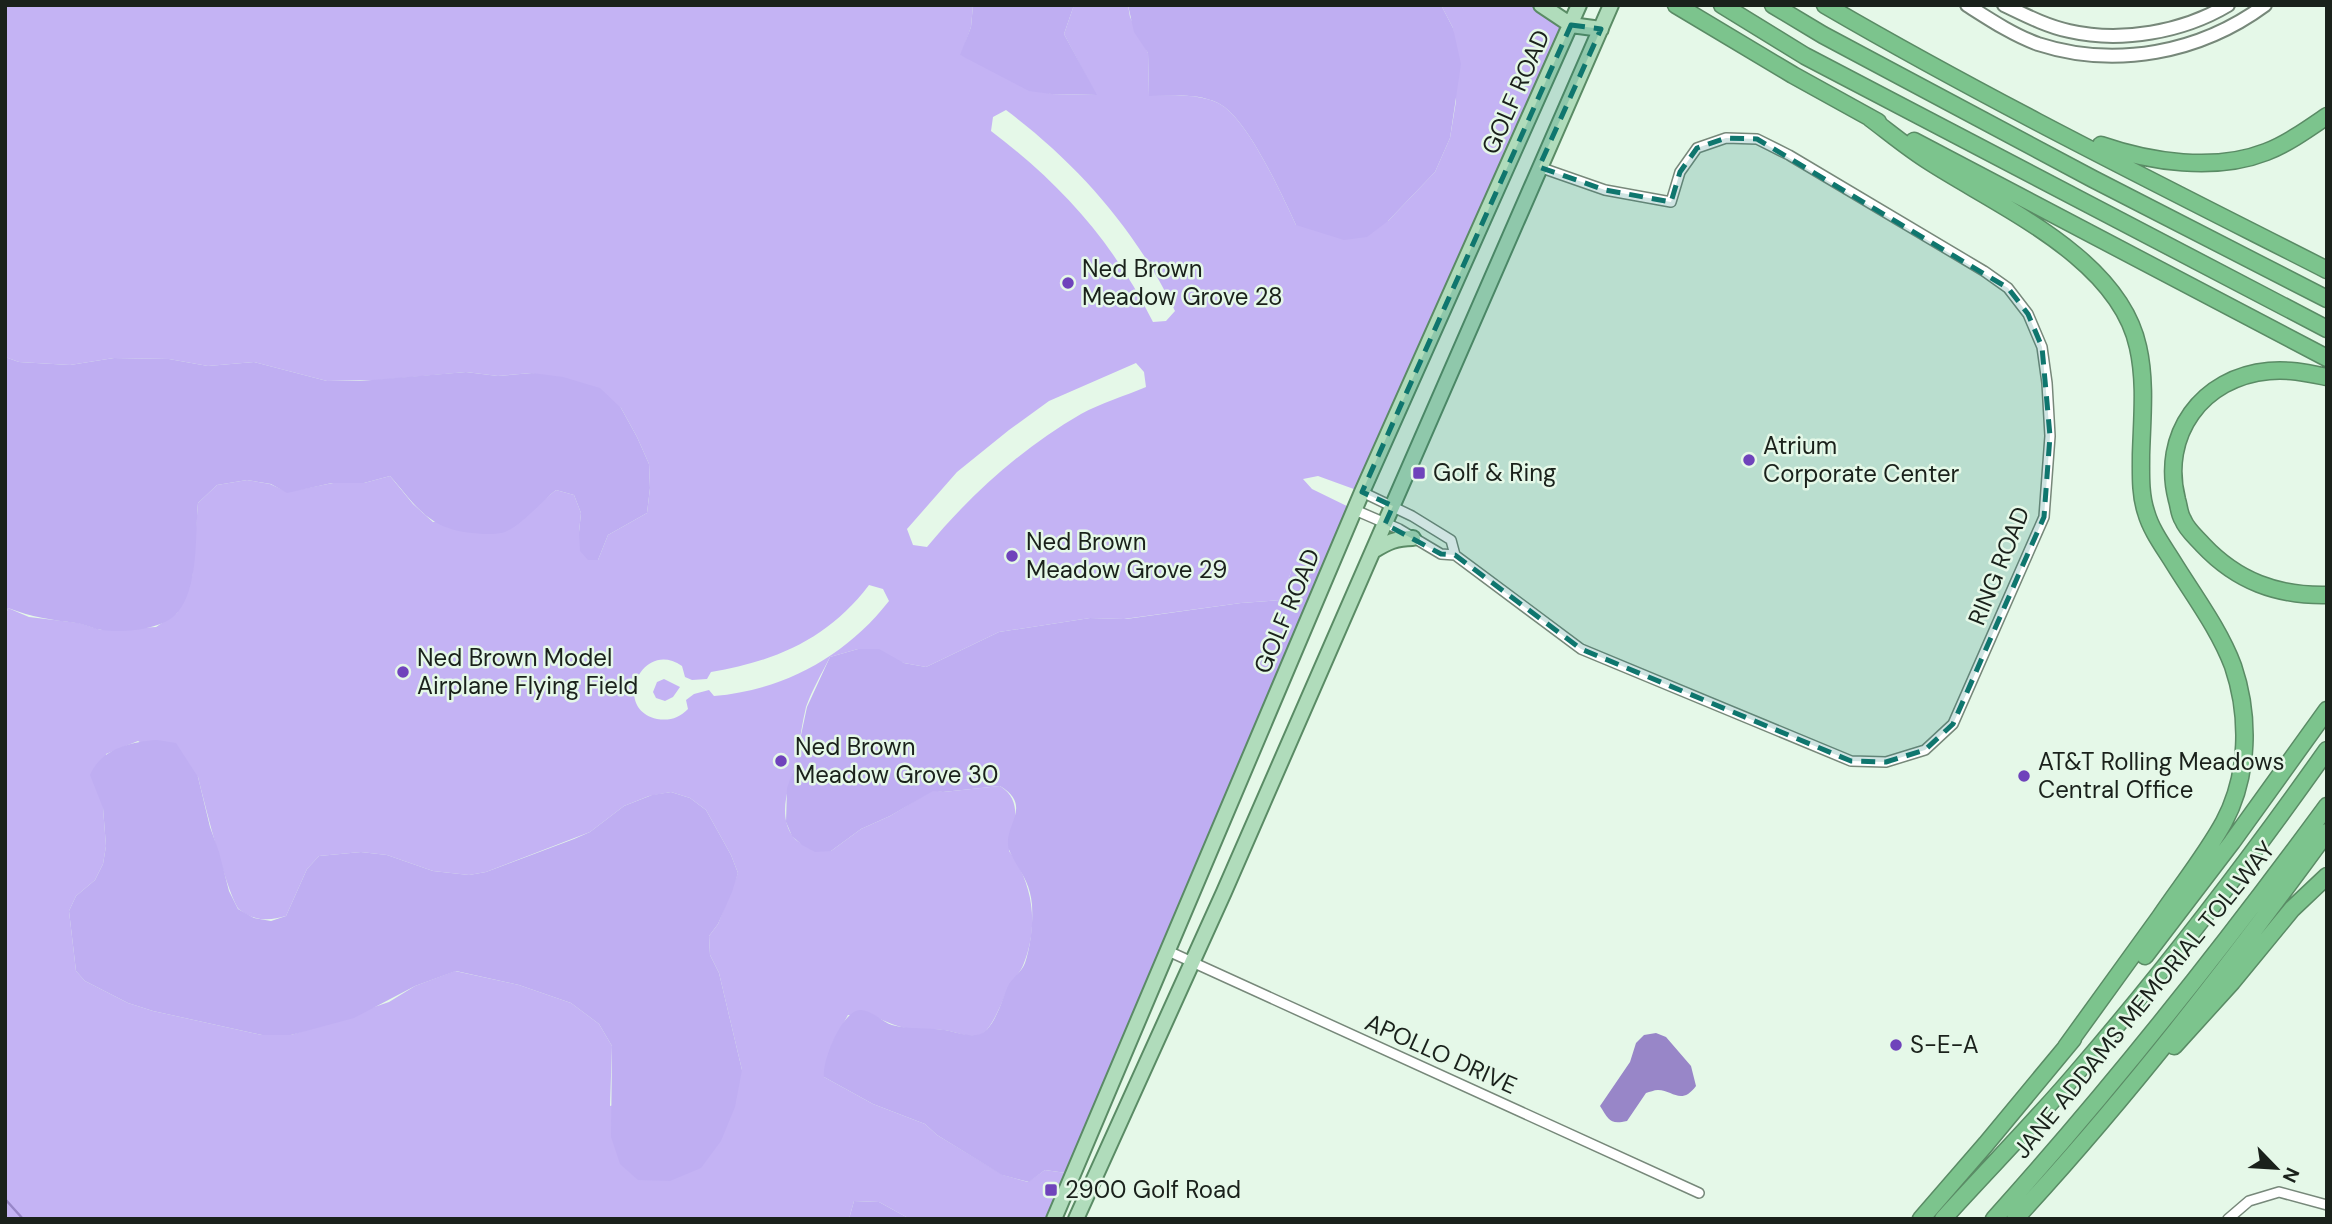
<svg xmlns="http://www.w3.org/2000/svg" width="2332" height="1224" font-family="'DM Sans',sans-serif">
	<rect width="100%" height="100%" fill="#e5f8e8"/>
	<path fill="#c4b3f4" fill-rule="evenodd" d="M5,5h968l-2,22 -10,28 90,39 45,1 -32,-61 10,-29h54l2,12 18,36 1,42c23,1 48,-2 69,8 29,14 64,92 78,122l92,-4 47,-49 15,-34 6,-37 -3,-73 -12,-23h98l32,20 -209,467 -44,-16 -15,3 9,10 43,21 -27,63 -37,-1 -10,28 -40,3 -117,16 -34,-1 -91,14 -73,35 -22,-4 -46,-14 -28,8c-8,16 -18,33 -24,50 -4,16 -6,33 -9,49 -5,24 -21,55 -5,79 8,13 25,13 39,16l30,-22 29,-13 43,-26 10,2 57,-6c24,15 14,41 9,65 24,32 30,74 15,112 -4,11 -14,20 -19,32 -4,10 -15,37 -25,40 -13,3 -25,-4 -37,-5 -13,-2 -25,0 -38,-2 -9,-2 -16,-5 -25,-9 -9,-3 -22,-3 -32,-4l-15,27 -9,35 49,27 52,20 12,11 66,40 25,7 17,-12 28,4 -20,45h-143l-31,-17 -25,-1 -5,18h-844v-601l3,-10 21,9 50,6 22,7 55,-3 21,-14 15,-36 6,-74 19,-18 30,-5 23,4 17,8 46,-9h31l26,-7 23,28 20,18 106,-18 17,-14 18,5 7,18 -2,19 19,28 10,-25 39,-22 3,-25 -1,-24 -12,-27 -16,-29 -89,-35 -34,3 -32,-4 -86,8 -53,1 -73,-19 -46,4 -39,-7 -55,-1 -44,7 -51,-3 -14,-5zM1006,110c72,54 130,120 169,201l-9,10 -13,1c-40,-80 -91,-137 -162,-191l2,-14zM1136,363l8,9 2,15c-21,9 -45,16 -65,27 -60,35 -110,80 -154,133l-14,-2 -6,-16 50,-57 52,-42 40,-29zM869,585l14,4 6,12c-44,56 -105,89 -175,95l-5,-6 -15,4 -8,6 2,9c-9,9 -18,12 -31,10 -46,-10 -15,-81 25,-53l3,11 7,3 15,-1 4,-7c65,-11 117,-33 158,-87zM138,741l60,36c5,20 31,125 42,133 14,11 30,11 46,6l21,-47 12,-13 42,-4 26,3 46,16 36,4 17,-3 104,-40 34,-26 25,-10 22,-4 19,6 16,12 25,45 7,18 -20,51 -9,12 1,19 9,18 23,97 -132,36 2,-60 -13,-22 -28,-21 -52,-18 -64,-14 -40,15 -26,16 -98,33h-29l-109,-24 -25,-8 -43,-22 -9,-10 -7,-60 7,-15 19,-16 8,-16 3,-18 -3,-38 3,-54z
		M664,679l16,8 -7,10 -8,4 -9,-3 -3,-6 4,-10z"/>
	<path fill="#bfaef2" d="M973,5h101l-10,29 33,61 -46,-1 -22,-3 -69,-36 11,-28z
		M1128,5h313l12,23 8,36 -11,74 -15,34 -47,49 -21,16 -23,3 -48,-15c-14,-30 -49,-108 -78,-122 -21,-10 -46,-7 -69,-7l-1,-43 -14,-21z
		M5,357l14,5 51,3 44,-7 55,1 39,7 46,-4 73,19h33l106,-9 32,4 34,-3 31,4 37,11 21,20 16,29 12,27 1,24 -3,25 -39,22 -10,25h-10l-8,-9 -1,-19 2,-19 -7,-18 -18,-5c-15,12 -34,35 -51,42 -9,3 -23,2 -33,1 -43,-4 -55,-26 -82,-57l-26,7h-32l-45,10 -16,-9 -24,-4 -30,5 -19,18c-3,32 1,83 -20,109 -14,18 -55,21 -76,18 -9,-1 -17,-6 -26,-7 -24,-3 -45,-6 -68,-15l-3,10z
		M1304,560l24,13 -255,601 -28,-4 -16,12 -27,-7 -65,-40 -12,-11 -52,-20 -49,-27c-2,-16 17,-64 35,-67 12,-1 23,12 33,15 18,5 35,2 53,5 11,2 20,6 31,5 18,-1 26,-37 33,-51 5,-7 13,-13 16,-21 6,-18 8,-40 7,-58 -2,-24 -13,-34 -22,-53 -11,-24 26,-45 -10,-66l-57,6 -10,-1 -43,25 -29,13 -30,22 -16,1 -13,-7 -10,-9 -6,-14 1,-34 7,-20 13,-61 23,-50 28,-8h21l25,14 22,4 73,-35 91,-14 36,1 115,-16 40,-3 10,-28z
		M157,740l19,3 22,34 12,50 9,25 10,39 9,18 16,9 17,3 15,-5 21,-47 12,-13 42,-4 26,3 46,16 36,4 17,-3 88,-33 16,-7 34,-26 28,-11 19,-3 19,6 16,12 25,45 7,18 -6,19 -14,32 -9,12 1,19 9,18 23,97 -7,37 -14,34 -20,27 -31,13 -32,-1 -18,-16 -9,-27 1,-91 -13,-22 -28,-21 -52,-18 -63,-14 -41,15 -61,32 -63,17h-29l-109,-24 -25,-8 -43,-22 -9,-10 -7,-60 7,-15 19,-16 8,-16 3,-18 -3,-38 -13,-33c11,-26 40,-33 67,-35z
		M854,1201l25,1 31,17h-61z"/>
	<path fill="#9886c8" d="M1656,1033l10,4 25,29 5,20c-15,20 -23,4 -38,4 -4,0 -8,2 -12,3l-19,28c-17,4 -18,-1 -27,-15l30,-44 6,-19 8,-8z"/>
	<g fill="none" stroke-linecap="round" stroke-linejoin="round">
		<path stroke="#9886c8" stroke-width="2.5" d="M5,1199l18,20"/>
		<defs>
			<path id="street" d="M1362,492l50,24 39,24 4,15
				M1355,510l44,19 42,25 14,1 126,94 270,112 35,1 39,-12 28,-26 91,-207 6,-81 -3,-53 -5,-36 -14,-33 -20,-26 -24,-17 -195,-116 -32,-16 -31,-1 -29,10 -17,24 -9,30 -66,-12 -66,-23
				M1168,951l531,242
				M2228,1219l21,-18 30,-9 48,13"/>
			<path id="secondary" d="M1967,5c22,14 46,30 71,39 77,25 162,9 227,-39
				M2004,5c21,10 42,21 65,26 52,12 114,1 159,-26"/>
			<path id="primary" d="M1541,5l30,20 30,4
				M1373,551c15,-9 23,-13 40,-13
				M1054,1219l308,-727 217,-487
				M1076,1219l148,-327 387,-887"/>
			<path id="highway" d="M1676,5l117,70 85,47
				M1722,5l83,51 522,273
				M1773,5l50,30 270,144 234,120
				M1825,5c163,95 333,179 502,265
				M1870,118c20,15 39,31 60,44 70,45 189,96 208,185 8,35 4,72 3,108 0,19 -1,39 5,57 5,18 17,34 27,50 21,34 46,67 60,104 17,50 16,109 -9,156 -18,33 -43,64 -64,95 -31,43 -63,87 -94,130
				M1914,141l413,217
				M2101,145c49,17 114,27 165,7 21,-8 42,-23 61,-36
				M2327,377c-20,-4 -38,-8 -58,-6 -67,6 -109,64 -92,129 2,6 2,14 6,20 4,10 13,17 20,25 34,36 74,51 124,50
				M2145,956l87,-114 95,-132
				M2174,1046l58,-64 60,-73 35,-33
				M1921,1219l65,-75 87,-105
				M1943,1219c45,-50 93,-98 136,-149 88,-102 170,-210 248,-320
				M1994,1219c118,-131 228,-270 333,-413
				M2015,1219c112,-121 214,-253 312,-387"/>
		</defs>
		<use href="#street" stroke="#77887a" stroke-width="12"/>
		<use href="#secondary" stroke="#77887a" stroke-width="16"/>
		<use href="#primary" stroke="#5a8b65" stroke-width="18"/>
		<use href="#highway" stroke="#5a8b65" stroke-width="19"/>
		<use href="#street" stroke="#fff" stroke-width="9"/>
		<use href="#secondary" stroke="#fff" stroke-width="12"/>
		<use href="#primary" stroke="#b0dcbb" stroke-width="14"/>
		<use href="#highway" stroke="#7cc48d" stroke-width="16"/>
	</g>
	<path fill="#0f766e" fill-opacity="0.2" stroke="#0f766e" stroke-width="5" stroke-dasharray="14 9" stroke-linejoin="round" d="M1571,25l30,4 -62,138 66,23 66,12 9,-30 17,-24 29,-10 31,1 251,149 20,26 14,33 8,89 -6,81 -91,207 -28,26 -39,12 -35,-1 -270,-112 -126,-94 -14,-1 -56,-30 8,-18 -31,-14z"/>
	<g fill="#6f43bb" stroke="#e5f8e8" stroke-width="2.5">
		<circle cx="1068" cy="283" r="7"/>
		<circle cx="1749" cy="460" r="7"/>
		<rect x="1412" y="466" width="14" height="14" rx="3.5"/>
		<circle cx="1012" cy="556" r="7"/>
		<circle cx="403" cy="672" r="7"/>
		<circle cx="781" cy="761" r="7"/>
		<circle cx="2024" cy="776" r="7"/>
		<circle cx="1896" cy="1045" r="7"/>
		<rect x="1044" y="1183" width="14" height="14" rx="3.5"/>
	</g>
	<g text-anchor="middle" stroke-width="5" stroke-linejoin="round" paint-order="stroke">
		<g font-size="24" fill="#1a211b" stroke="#e5f8e8">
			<text transform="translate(1516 92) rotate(-66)" y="8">GOLF ROAD</text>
			<text transform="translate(1999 566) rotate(-68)" y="8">RING ROAD</text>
			<text transform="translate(1287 611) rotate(-67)" y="8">GOLF ROAD</text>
			<text transform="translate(2144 1000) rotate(-51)" y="8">JANE ADDAMS MEMORIAL TOLLWAY</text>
			<text transform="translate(1441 1054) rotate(24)" y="8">APOLLO DRIVE</text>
		</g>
		<g font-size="24" fill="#1a211b" stroke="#e5f8e8" text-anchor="start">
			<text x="1082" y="277">Ned Brown<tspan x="1082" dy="28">Meadow Grove 28</tspan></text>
			<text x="1763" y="454">Atrium<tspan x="1763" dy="28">Corporate Center</tspan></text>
			<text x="1433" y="481">Golf &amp; Ring</text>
			<text x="1026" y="550">Ned Brown<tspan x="1026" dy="28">Meadow Grove 29</tspan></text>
			<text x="417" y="666">Ned Brown Model<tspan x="417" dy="28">Airplane Flying Field</tspan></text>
			<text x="795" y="755">Ned Brown<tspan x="795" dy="28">Meadow Grove 30</tspan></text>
			<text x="2038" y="770">AT&amp;T Rolling Meadows<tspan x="2038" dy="28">Central Office</tspan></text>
			<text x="1910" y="1053">S-E-A</text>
			<text x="1065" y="1198">2900 Golf Road</text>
		</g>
	</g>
	<rect width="2332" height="1224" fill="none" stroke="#1a211b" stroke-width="14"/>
	<g transform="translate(2276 1168) rotate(115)" stroke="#e5f8e8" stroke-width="5" paint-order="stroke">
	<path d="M0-5L12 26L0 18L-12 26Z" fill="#1a211b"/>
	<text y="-10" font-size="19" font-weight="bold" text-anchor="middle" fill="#1a211b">N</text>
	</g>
</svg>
